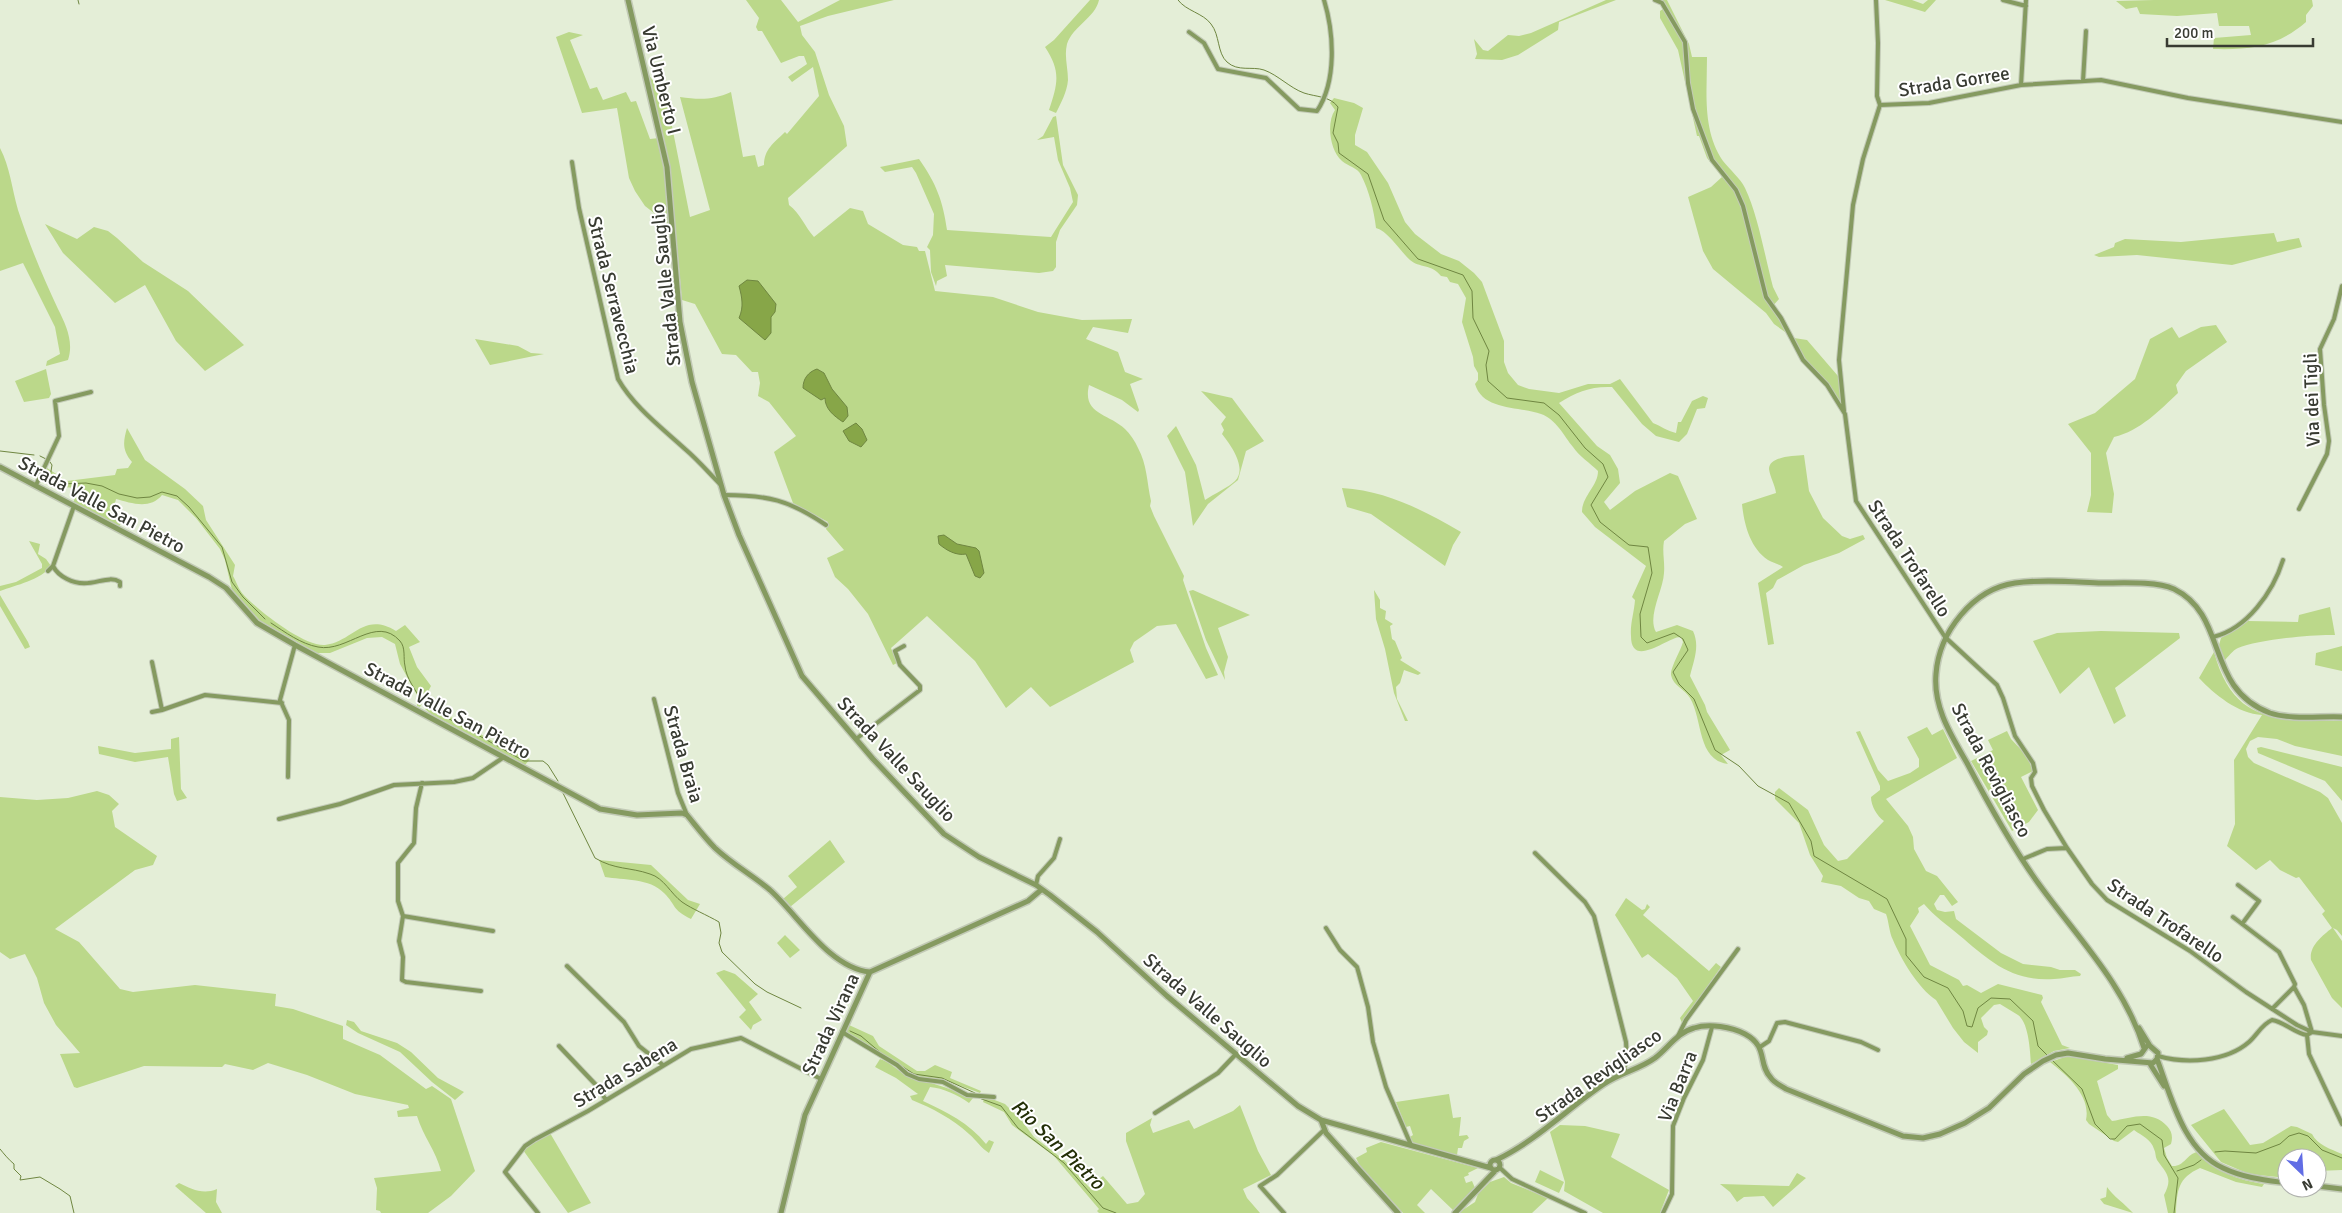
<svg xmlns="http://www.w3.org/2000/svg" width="2342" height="1213" font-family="Signika,sans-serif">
	<rect width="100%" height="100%" fill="#e4eed7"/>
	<path fill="#bbd88a" d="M746,0h35l17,22 42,-22h54l-66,16 -28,10 2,9 13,17 14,43 15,31 3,20 -59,52 1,7c11,8 16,22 25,32l36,-29 13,3 5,13 35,21 14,2 2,4h6l10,40 58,6 45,15 44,8 50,-1 -4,14 -35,-6 -7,12 32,13 7,20 18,7 -13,5 9,26 -1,2 -16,-12 -33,-15c-7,30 20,28 36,44 5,5 10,12 13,19 9,16 9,35 13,53l-1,5 4,10 30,60 -1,4 23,68 12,27 -12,4 -30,-55 -19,2 -23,16 -4,8 4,12 -84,45 -19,-20 -25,21 -31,-47 -48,-45 -36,32 6,15 -4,2 -25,-51 -20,-25 -13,-12 -8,-19 17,-8 -18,-21 2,-7 -35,-19 -19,-51 22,-16 -27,-34 -11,-6 2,-13 -2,-11h-6l-16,-17 -14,-1 -27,-50 -13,-4 -12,-132 -22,-94 16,21 5,16 21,106 20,-7 -30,-113c20,3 33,3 51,-5l12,65 12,-2 3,12 6,-2c0,-16 10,-22 21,-33l2,2 32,-38 -6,-29 -21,15 -4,-5 19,-13 -3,-8h-5l-18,7 -19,-32h-4l-2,-4 3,-9z
		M1090,0h9c-4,18 -26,26 -32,44 -3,12 1,24 1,36 -1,12 -7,23 -12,33l-7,-3c9,-27 12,-39 -4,-63l9,-7z
		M1606,0h10l-57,22 -1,8 -40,25 -16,5 -27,-1 2,-5 -3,-15 9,11 5,1 20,-16 11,1 12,-3z
		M1652,0h15l22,44 3,13h15c0,35 -5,73 16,104 7,9 17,17 22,27 13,27 20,69 28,99l6,12 -8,9 13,19 1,5 -11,-8 -8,-11 -53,-44 -10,-18 -15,-54 23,-10 11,-10 -15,-19 -8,-22h-2l-19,-86 -18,-32v-7l3,-2 -2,-5z
		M1885,0h27l11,4 5,-4h8l-11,12z
		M2154,0h158l1,6 -7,9v7c-29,25 -56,28 -93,27l1,-11 37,-3 -2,-9h-30l-2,-13 -40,3 -37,-2 -3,-7 -11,2 -10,-8z
		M569,32l14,3 -13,5 20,49 7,-2 6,13 23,-8 5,10 5,-1 14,38 9,-1 7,41 6,67 -9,-26 -18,-14 -10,-15 -6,-13 -12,-70 -35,5 -26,-76z
		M1334,98l20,5 9,5 -8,27v10l12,7 21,31 17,39 10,12 26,20 18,7 15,12 8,9 22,59v21l4,11 10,12 11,4 30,4 29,-9h22l10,-5 33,44c8,3 14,8 23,10l2,-11h3l11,-21 11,-5 5,2 -3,10 -8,1 -10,25 -8,8 -23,-6 -14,-12 -30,-37c-21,-1 -36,5 -53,16l38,43 13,9 8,14 2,14 -16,19 6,8 25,-19 35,-18 8,3 19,43 -12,5 -21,17c-2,11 1,21 0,32 -1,18 -17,43 -8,59l21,-7 16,6c7,15 1,29 -3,45l15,29 2,7 23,38 -9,5 7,9c-31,-4 -25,-44 -38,-66 -5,-9 -17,-12 -19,-23 -1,-7 10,-25 12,-33l-2,-5c-12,-1 -50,33 -50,-1 -1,-12 3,-23 4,-36l-3,-3 14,-31 -51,-39 -13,-15c0,-16 16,-26 16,-41 -8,-8 -19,-15 -25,-24 -9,-11 -17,-28 -32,-33 -22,-8 -58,-3 -66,-30l3,-4v-7l-4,-7 -1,-9 -11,-35 4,-24 -8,-14 -8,-2 -3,-5 -6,-1c-9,-12 -22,-8 -31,-16 -10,-9 -22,-29 -34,-32 -2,-17 -7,-38 -15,-53 -4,-8 -12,-8 -19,-14 -12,-10 -16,-38 -7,-51l-5,-7z
		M1056,116l7,49 15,30 -1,10 -17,25 -4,12v25l-3,4 -14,2 -94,-8 2,11 -10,5 -1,5 -5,-14 -1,-22 -3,-3 6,-12 1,-21 -18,-41 -4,-6 -27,5 -5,-5 39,-8c17,24 24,42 28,71l104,7 22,-35 -3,-14 -12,-28 -4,-23 -17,3 6,-4 10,-19z
		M0,148c10,19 12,41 18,62 12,36 24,65 40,99 8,16 16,33 10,51l-22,6 1,-5 13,-7 -5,-27 -32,-64 -23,8z
		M45,224l32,15 17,-12 14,4 9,7 26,24 45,29 56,54 -39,26 -29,-30 -31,-56 -30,18 -52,-50z
		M2274,233l3,9 22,-4 3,9 -70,18 -95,-10 -38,2 -5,-2 20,-8 1,-4 10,-4 56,3z
		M2216,325l11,17 -41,29 -10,14 2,8c-18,17 -38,38 -64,44l-8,16 8,41 -2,19 -25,-1 4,-17v-42l-23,-29 27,-11 40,-34 15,-40 22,-12 7,11 22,-11z
		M1794,338l13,2 31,36 5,32 -14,-24 -25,-25z
		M475,339l43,7 13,7 13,1 -54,11z
		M46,369l5,25 -2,4 -25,4 -9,-21z
		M1201,391l31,7 32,43 -18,10 -8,29 -30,24 -15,22 -8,-54 -18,-36 9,-10 20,39 9,35c9,-6 24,-13 30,-19 13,-13 -5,-37 -13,-47l2,-4 -3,-6 5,-7z
		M127,428l18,32 40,29 18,17 3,14 29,45 -2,11c3,5 5,12 9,17 14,16 62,54 83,52 28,-3 38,-34 71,-14l9,-6 15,17 -11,5 8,20 14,19 -11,21 -3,-1v-11l-17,-31 -5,-20 -13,-7 -15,1 -37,15h-13l-57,-32 -28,-31 -7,-30 -5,-11 -24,-31 -18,-18 -16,-5c-12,15 -31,8 -46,4l-3,12 11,5 -5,11 -46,-24 6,-15 -19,-1 -18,-9 5,-10 20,13 48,-6 2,-6 11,-1 4,-6c-10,-12 -9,-20 -5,-34z
		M1804,455l5,36 14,27 19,18 8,3 13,-4 2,4 -26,14 -35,12 -27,15 -4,8 -7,5 8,51 -6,1 -10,-62 25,-16c-4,-3 -10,-4 -15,-7 -18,-12 -24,-36 -26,-56l34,-11c-1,-8 -6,-16 -7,-24 0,-13 25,-13 35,-14z
		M1342,488c45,3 81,22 119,44l-8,13 -8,21 -74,-52 -24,-7z
		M29,541l11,3 -2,10 8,5 5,7c-10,14 -35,19 -51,25v-5l16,-4 26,-14v-4z
		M1193,590l57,25 -32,13 10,29 -4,15 1,8 -19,-40 -17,-49z
		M1374,590l6,10v8l6,3 -1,8 8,5 -3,2 2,13 3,2 7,17 -2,2 21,13 -3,2 -14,-5 -4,13 -4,4 1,12 11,22h-3l-11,-28 -9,-44 -9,-30z
		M0,595l28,47 2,5 -5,2 -25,-43z
		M2330,607l5,28c-21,-1 -79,5 -97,13 -5,2 -10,9 -14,13l-5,-16 2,-7 27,-17 50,1 1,-7z
		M2101,631l78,2 1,5 -65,50 11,28 -12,8 -25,-57 -29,27 -27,-53 24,-8z
		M2342,646v25l-27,-6 1,-12z
		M2214,652c20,74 65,67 128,69v35l-47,-10 -18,-7 -19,-2 -8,4 -4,8 2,8 6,6 66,29 8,6 14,25v113l-5,-6 -4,-2 9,13v67l-10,-10 -21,-38c-2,-14 11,-24 21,-32l-10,-14 3,-3 -26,-34 -3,1 -16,-8 -10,-10 -14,10 -29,-24 8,-22 -1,-64 28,-45c-24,-1 -48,-21 -63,-37z
		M428,704l82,47 20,8 -5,6 -94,-51 -6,-5z
		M1927,727l5,8 11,-6 14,29 -71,41 22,27 5,11 1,12 12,22 11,5 21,26 -6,4 -8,-11h-4l-6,9 3,6 8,2 9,-1 2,8 45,34 22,11 28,3 9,3h15l6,4 -1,2c-9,0 -17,3 -26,3 -43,3 -65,-19 -95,-44 -13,-11 -24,-18 -35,-31l-6,4 1,4 -9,14 20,39 29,15 4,6 4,-1 14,8 17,-9 44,11 1,3 -2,4 21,43 8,3 -16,3 -23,13c-1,-13 -2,-41 -13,-49 -6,-4 -12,-7 -18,-11l-6,1 -13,13 3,9 4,4 -1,4 -9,7v11l-14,-11 -11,-14 -17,-28c-18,-12 -35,-41 -43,-60 -4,-8 -4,-18 -7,-26l-12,-5 -5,-8 -10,-3 -18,-12 -20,-4 2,-6 -13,-21 -11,-32 -24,-24v-7l4,-4 29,22 16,35 14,16 9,-2 37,-38c-7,-5 -13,-15 -13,-24l9,-7v-4l-24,-54 4,-1 18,39 10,11 22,-8 9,-6v-8l-12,-22z
		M2007,731l4,8 16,17 6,15 -12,6 17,33 -9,12 -17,9 -41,-70 22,-11 -5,-10z
		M179,737l2,52 6,9 -10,3 -3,-7 -6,-37 -33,5 -36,-8 -1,-8 37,7 36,-4v-10z
		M2261,747l81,20v34l-17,-20 -67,-28 -1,-5z
		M97,791l12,4 10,9 -7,7 3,16 42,29 -4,9 -18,5 -80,59 24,13 41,47 13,3 62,-7 81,9 -1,12 18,3 50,17v13l37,16 46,34 6,-3 19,13 24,72 -24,25 -23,17h-47l-1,-2 -4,-1 1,-22 -3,-10 67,-7c-5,-20 -18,-35 -24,-55l-19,1 -1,-6 12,-3 -1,-3 -53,-11 -48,-19 -39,-12 -15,7 -28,-6 -3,3 -78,-1 -67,22 -3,-1 -14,-33 20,-1 -24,-28 -12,-22 -7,-25 -12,-24 -15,5 -10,-7v-155l37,3 31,-2z
		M830,840l15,22 -55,45 -7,-8 14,-12 -9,-11z
		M599,860l52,5 37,35 12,4 -9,15c-20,-10 -14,-13 -27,-26 -14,-15 -41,-13 -59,-16z
		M1626,898l16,12 3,-1 2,-5 3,3 -7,8 66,56 7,-8 5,4 -39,56 -2,-5 13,-17 -16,-23 -29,-24 -6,4 -27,-43z
		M785,935l15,15 -10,8 -13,-15z
		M724,970l11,4 23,20 -9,8 13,18 -9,5 -2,5 -12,-13 7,-7 -30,-37z
		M347,1020l7,2 7,9 36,12 14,9 27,26 26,14 -9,8 -23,-18 -32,-30 -42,-19 -12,-8z
		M849,1025l24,11 6,10 38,25h8l10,-6 17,7 -2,6 31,13 -1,2 -30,-11 -17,-4h-12l-73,-44 -2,-3z
		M2068,1056l50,9v4l-21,12 10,34 5,6c19,-3 40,-12 55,5 5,5 6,11 4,18l-7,4 3,10 5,8c12,1 15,-12 25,-14 19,20 41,28 67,32l-2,3 -26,-5 -36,-14c-22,10 -23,22 -24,45h-8l-4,-18c9,-17 3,-21 -7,-35 -2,-4 -1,-7 -3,-11 -3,-10 -12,-13 -20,-19l-16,12 -4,-1 -25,-17 -3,-4c5,-24 -18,-44 -36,-58z
		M880,1059c11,3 17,12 27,16 21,8 40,11 60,22l6,1 -4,5c-11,-8 -26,-15 -39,-16l-7,14c24,11 46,22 63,43l3,-4 5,2 -5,11c-8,-5 -12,-12 -20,-19 -16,-15 -37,-26 -57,-34l-2,-4 8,-2 -22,-16 -21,-11z
		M1449,1094l4,24 8,-1 -2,19 8,-1 2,3 -5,3 -2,7h-4l-1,7 -44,-11 -3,-7 3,-2 -3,-9 -4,1 -10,-25z
		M984,1099h8l13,5 17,17 12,16 30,23 25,27 14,-11 24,28 11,-2 7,-8 -19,-53v-8l26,-15 -2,7 3,8 36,-13 5,9 39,-18 7,-6 18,46 13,24 -28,14 4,9 13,15h-161l-2,-2 2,-2 -45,-53 -42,-31 -8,-13 -21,-10z
		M2224,1109l26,36 13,-2 28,-17 6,1 15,7c5,11 19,15 30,20v16l-25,1v-13h-30v20l-38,-4 -28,-12 -30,-37z
		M1560,1125l25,1 35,8 -9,23 58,33 -9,23h-57l-39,-22 1,-9 -15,-50z
		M550,1133l41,70 -23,10 -45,-63z
		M1381,1142l97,26 -10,5 1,2 -5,2 2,6 6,-2 3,7 -21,23 -23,-22 -14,16 8,8h-22l-43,-47 -4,-8 11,-6 -1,-4z
		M1540,1170l24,12 -5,11 -24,-11z
		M1797,1173l9,5 -33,29 -9,-11 -20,1 -7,5 -7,-10 -10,-8 69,2z
		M1504,1177l7,6 37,15 -16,15h-74l17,-11 3,-8 12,-12z
		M179,1183c12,6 24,12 38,6l-1,13 6,11h-16l-31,-27z
		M2107,1187c5,8 19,18 26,26l-29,-9 -4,-5 6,-2z"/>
	<path fill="#87a648" stroke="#6f8641" d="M747,280l11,1 18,23 -1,8 -4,5v16l-6,7 -26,-22c5,-11 3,-21 0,-32z
		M817,369l7,4 8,16 15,18 1,9 -5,6c-9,-6 -18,-13 -18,-24l-4,2 -18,-12c0,-9 5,-16 14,-19z
		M856,423l6,6 5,11 -6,7 -12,-6 -6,-10z
		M944,535l13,9 19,4 3,3 5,22 -4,5 -5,-2 -9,-22c-10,2 -20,-4 -27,-10l-1,-8z"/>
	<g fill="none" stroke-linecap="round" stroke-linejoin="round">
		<path stroke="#6f8641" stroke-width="1" d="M78,0l1,4
			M1178,0c8,11 25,13 33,24 9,11 6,29 16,38 11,10 25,4 37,8 14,5 26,18 40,23 12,4 26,3 34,14l-5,26 5,10 1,10 29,21 16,46 34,39 45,16 9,16 1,27 16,33 -3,14 2,16 19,17 37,5 15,12 26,33 18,16 5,13 -17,28 9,17 29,23 19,2 4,26 -12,41 1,23 6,6 27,-10 9,6 5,11 -15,22 6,12 15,15 21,51 24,16 19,20 31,17 22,38 3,15 73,43 19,40v16l18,22 24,11 15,23 4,15 5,1 6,-19 13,-10 19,1 23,22 5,25 10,10
			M0,451l34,4
			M40,456l6,3
			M50,462l2,3 -2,12 11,7 25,-1 16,3 17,8 18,4 13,-1 12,-5 15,4 12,11 33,40 10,35 11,15 22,22
			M271,623c14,9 30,21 47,24 29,6 58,-33 82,-6 6,7 3,17 5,25 1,12 11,25 17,35
			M428,707l96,54h19l5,4 10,16
			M562,791l33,67c20,12 35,9 55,16 14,4 21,20 32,28 10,7 25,13 37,20l2,11 -2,10 3,9 33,32 12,8 34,16
			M850,1031l11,5 20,17
			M884,1055l30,19 28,4 33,15
			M2051,1059l31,30 13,35 15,15h5l12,-13 13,-2 22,16 2,15 14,23 -4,35
			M979,1098l22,8 17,22 46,35 39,45 13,5
			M0,1149c4,5 9,11 14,15v5l7,7 -1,4 20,-3 20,12 10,7 4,17
			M2215,1152l10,-1 31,2 24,-9 9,-8 10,-3 9,3 14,14 20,8
			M2177,1171l17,-6 7,-5"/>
		<defs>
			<path id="minor" d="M1655,0l7,3 23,39 3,41 5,26 19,51 24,30 7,16 23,91 15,21 22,42 24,25 18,29 11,87 89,136 52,48 6,13 12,38 18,27 2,9 -4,6 1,8 12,24 23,38 25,36 15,16 83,51 56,41 51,33 15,7 30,4
				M1876,0l2,43 -1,53 3,9
				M2003,0l23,6
				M1189,32l15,11 14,26 48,9 33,31 18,2c20,-30 17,-78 7,-111
				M2083,81l3,-50
				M2021,85l5,-85
				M1880,105l49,-2 92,-18 80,-5 87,18 154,24
				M572,162l7,46 39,171c16,28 43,48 67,70 13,11 24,24 36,36
				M1844,411l-5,-51 14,-155 10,-46 17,-54
				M36,485l23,-49 -4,-35 36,-9
				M724,495c44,0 65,5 102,30
				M2299,509l28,-55 2,-13 -5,-36 -4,-56 14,-30 8,-33
				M53,566c3,6 8,10 14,13 23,12 39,-6 53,3v4
				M48,571l5,-5 21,-60
				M2213,637c34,-8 60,-45 70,-77
				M152,662l10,48 43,-15 77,8
				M654,699l24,94 9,22
				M152,712l10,-2
				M856,739l64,-49v-4l-20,-21 -5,-14 9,-5
				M288,777l1,-57 -9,-20 15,-55
				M422,783l-6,25 -2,35 -16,20v38l5,15 90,15
				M279,819l61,-15 54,-19 60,-3 19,-4 31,-21
				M1535,853l50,49 9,14 32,126 1,18 -3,8 2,4
				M2023,859l24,-10 20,-1
				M1036,885l2,-9 16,-18 6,-19
				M2238,885l21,16 -17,23
				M403,916l-4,25 4,16 -1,23 4,2 75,9
				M2233,917l46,35 16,32 -1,3
				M1326,928l14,22 17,17 2,7 9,33 5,35 13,45 25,58
				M567,966l57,56 15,24 24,19
				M2272,1009l22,-22 10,18 8,27
				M842,1032l55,33 10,9 12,5 24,3 24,13 27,2
				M2307,1035l2,19 33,70
				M1678,1036l8,-16 52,-71
				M559,1046l37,39 10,15
				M1760,1047l9,-6 8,-18 8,-1 76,20 17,8
				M2158,1056c28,8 68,6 91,-14 8,-7 13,-18 23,-22 13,2 22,13 35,15l5,-3
				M1155,1113l63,-40 18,-19
				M1499,1167l13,12 73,34
				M538,1213l-33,-41 20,-26 9,-6 54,-29 103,-62 50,-11 80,41
				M1284,1213l-24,-27 17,-11 47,-45
				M1663,1213l9,-19 1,-68 11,-28 19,-38 9,-33"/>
			<path id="tertiary" d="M628,0l39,167 13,155 12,60 32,113 15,40 63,141 71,83 71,75 35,23 57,28 14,10 47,37 70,64 131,110 23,14 170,48
				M0,467l209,110 17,11 31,35 38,22 305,164 37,6 45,-2 5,2c9,11 18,23 28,33 17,16 37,27 55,42 28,25 59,78 100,82
				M2144,1048c-19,-62 -65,-109 -103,-161 -28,-38 -52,-82 -74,-124 -16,-28 -34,-56 -31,-89 3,-42 37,-85 79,-91 29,-4 59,-1 87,0 20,0 54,-2 72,6 55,27 30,99 96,124 21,7 50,3 72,4
				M2127,1058l14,-4 5,-7
				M2157,1059c14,37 26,91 66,109 21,10 42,12 64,15
				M2150,1064l14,22
				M1321,1120l5,13 72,80
				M1490 1165a5 5 0 1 1 10 0a5 5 0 1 1-10 0Z
				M1496,1160c40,-19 71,-51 108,-76 16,-11 36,-15 51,-26 13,-10 23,-26 39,-30 15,-5 38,-1 51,6 24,13 12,29 26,44 3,5 11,8 15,11l117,47 20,2 17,-4 25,-11 24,-15 35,-34 19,-13 13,-6 12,-2 37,6 48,4 4,-4 1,-6 -8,-7 -11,-18
				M2317,1186l25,3
				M781,1213l24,-98 65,-143 158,-71 13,-11
				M1455,1213l41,-43"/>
		</defs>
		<use href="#minor" stroke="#c2cab6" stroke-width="6"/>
		<use href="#tertiary" stroke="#c2cab6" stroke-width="8"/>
		<use href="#minor" stroke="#859a60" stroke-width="4"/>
		<use href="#tertiary" stroke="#859a60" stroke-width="5"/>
	</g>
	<g text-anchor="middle" stroke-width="4" stroke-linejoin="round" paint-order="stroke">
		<g font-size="19" fill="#383b32" stroke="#fff">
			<text transform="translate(662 80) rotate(76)" y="7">Via Umberto I</text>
			<text transform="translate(1954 81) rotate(-9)" y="7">Strada Gorree</text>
			<text transform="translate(665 285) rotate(-96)" y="7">Strada Valle Sauglio</text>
			<text transform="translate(614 295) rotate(76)" y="7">Strada Serravecchia</text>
			<text transform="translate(2311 400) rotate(-92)" y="7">Via dei Tigli</text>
			<text transform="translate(102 504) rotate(28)" y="7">Strada Valle San Pietro</text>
			<text transform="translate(1910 558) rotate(57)" y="7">Strada Trofarello</text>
			<text transform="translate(448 710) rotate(28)" y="7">Strada Valle San Pietro</text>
			<text transform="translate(684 754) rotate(74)" y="7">Strada Braia</text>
			<text transform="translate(897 759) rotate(47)" y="7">Strada Valle Sauglio</text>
			<text transform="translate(1992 770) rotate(62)" y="7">Strada Revigliasco</text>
			<text transform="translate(2166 920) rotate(34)" y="7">Strada Trofarello</text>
			<text transform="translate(1208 1010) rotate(41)" y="7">Strada Valle Sauglio</text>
			<text transform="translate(830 1024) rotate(-65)" y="7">Strada Virana</text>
			<text transform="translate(625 1072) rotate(-31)" y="7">Strada Sabena</text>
			<text transform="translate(1598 1075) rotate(-35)" y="7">Strada Revigliasco</text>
			<text transform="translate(1677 1086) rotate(-68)" y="7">Via Barra</text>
		</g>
		<g font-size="20" font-style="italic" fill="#232f07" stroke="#fff">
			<text transform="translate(1058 1144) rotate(44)" y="7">Rio San Pietro</text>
		</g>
	</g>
	<g transform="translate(2302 1173) rotate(155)"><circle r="24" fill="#ffffff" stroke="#afb1ad"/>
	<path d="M0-4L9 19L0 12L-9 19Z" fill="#616de5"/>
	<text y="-8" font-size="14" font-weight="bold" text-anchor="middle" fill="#383b32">N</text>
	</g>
	<path d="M2167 38v8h146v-8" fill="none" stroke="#383b32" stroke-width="2.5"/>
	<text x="2174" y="38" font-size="15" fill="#383b32" stroke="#ffffff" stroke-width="4" paint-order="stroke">200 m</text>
</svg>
